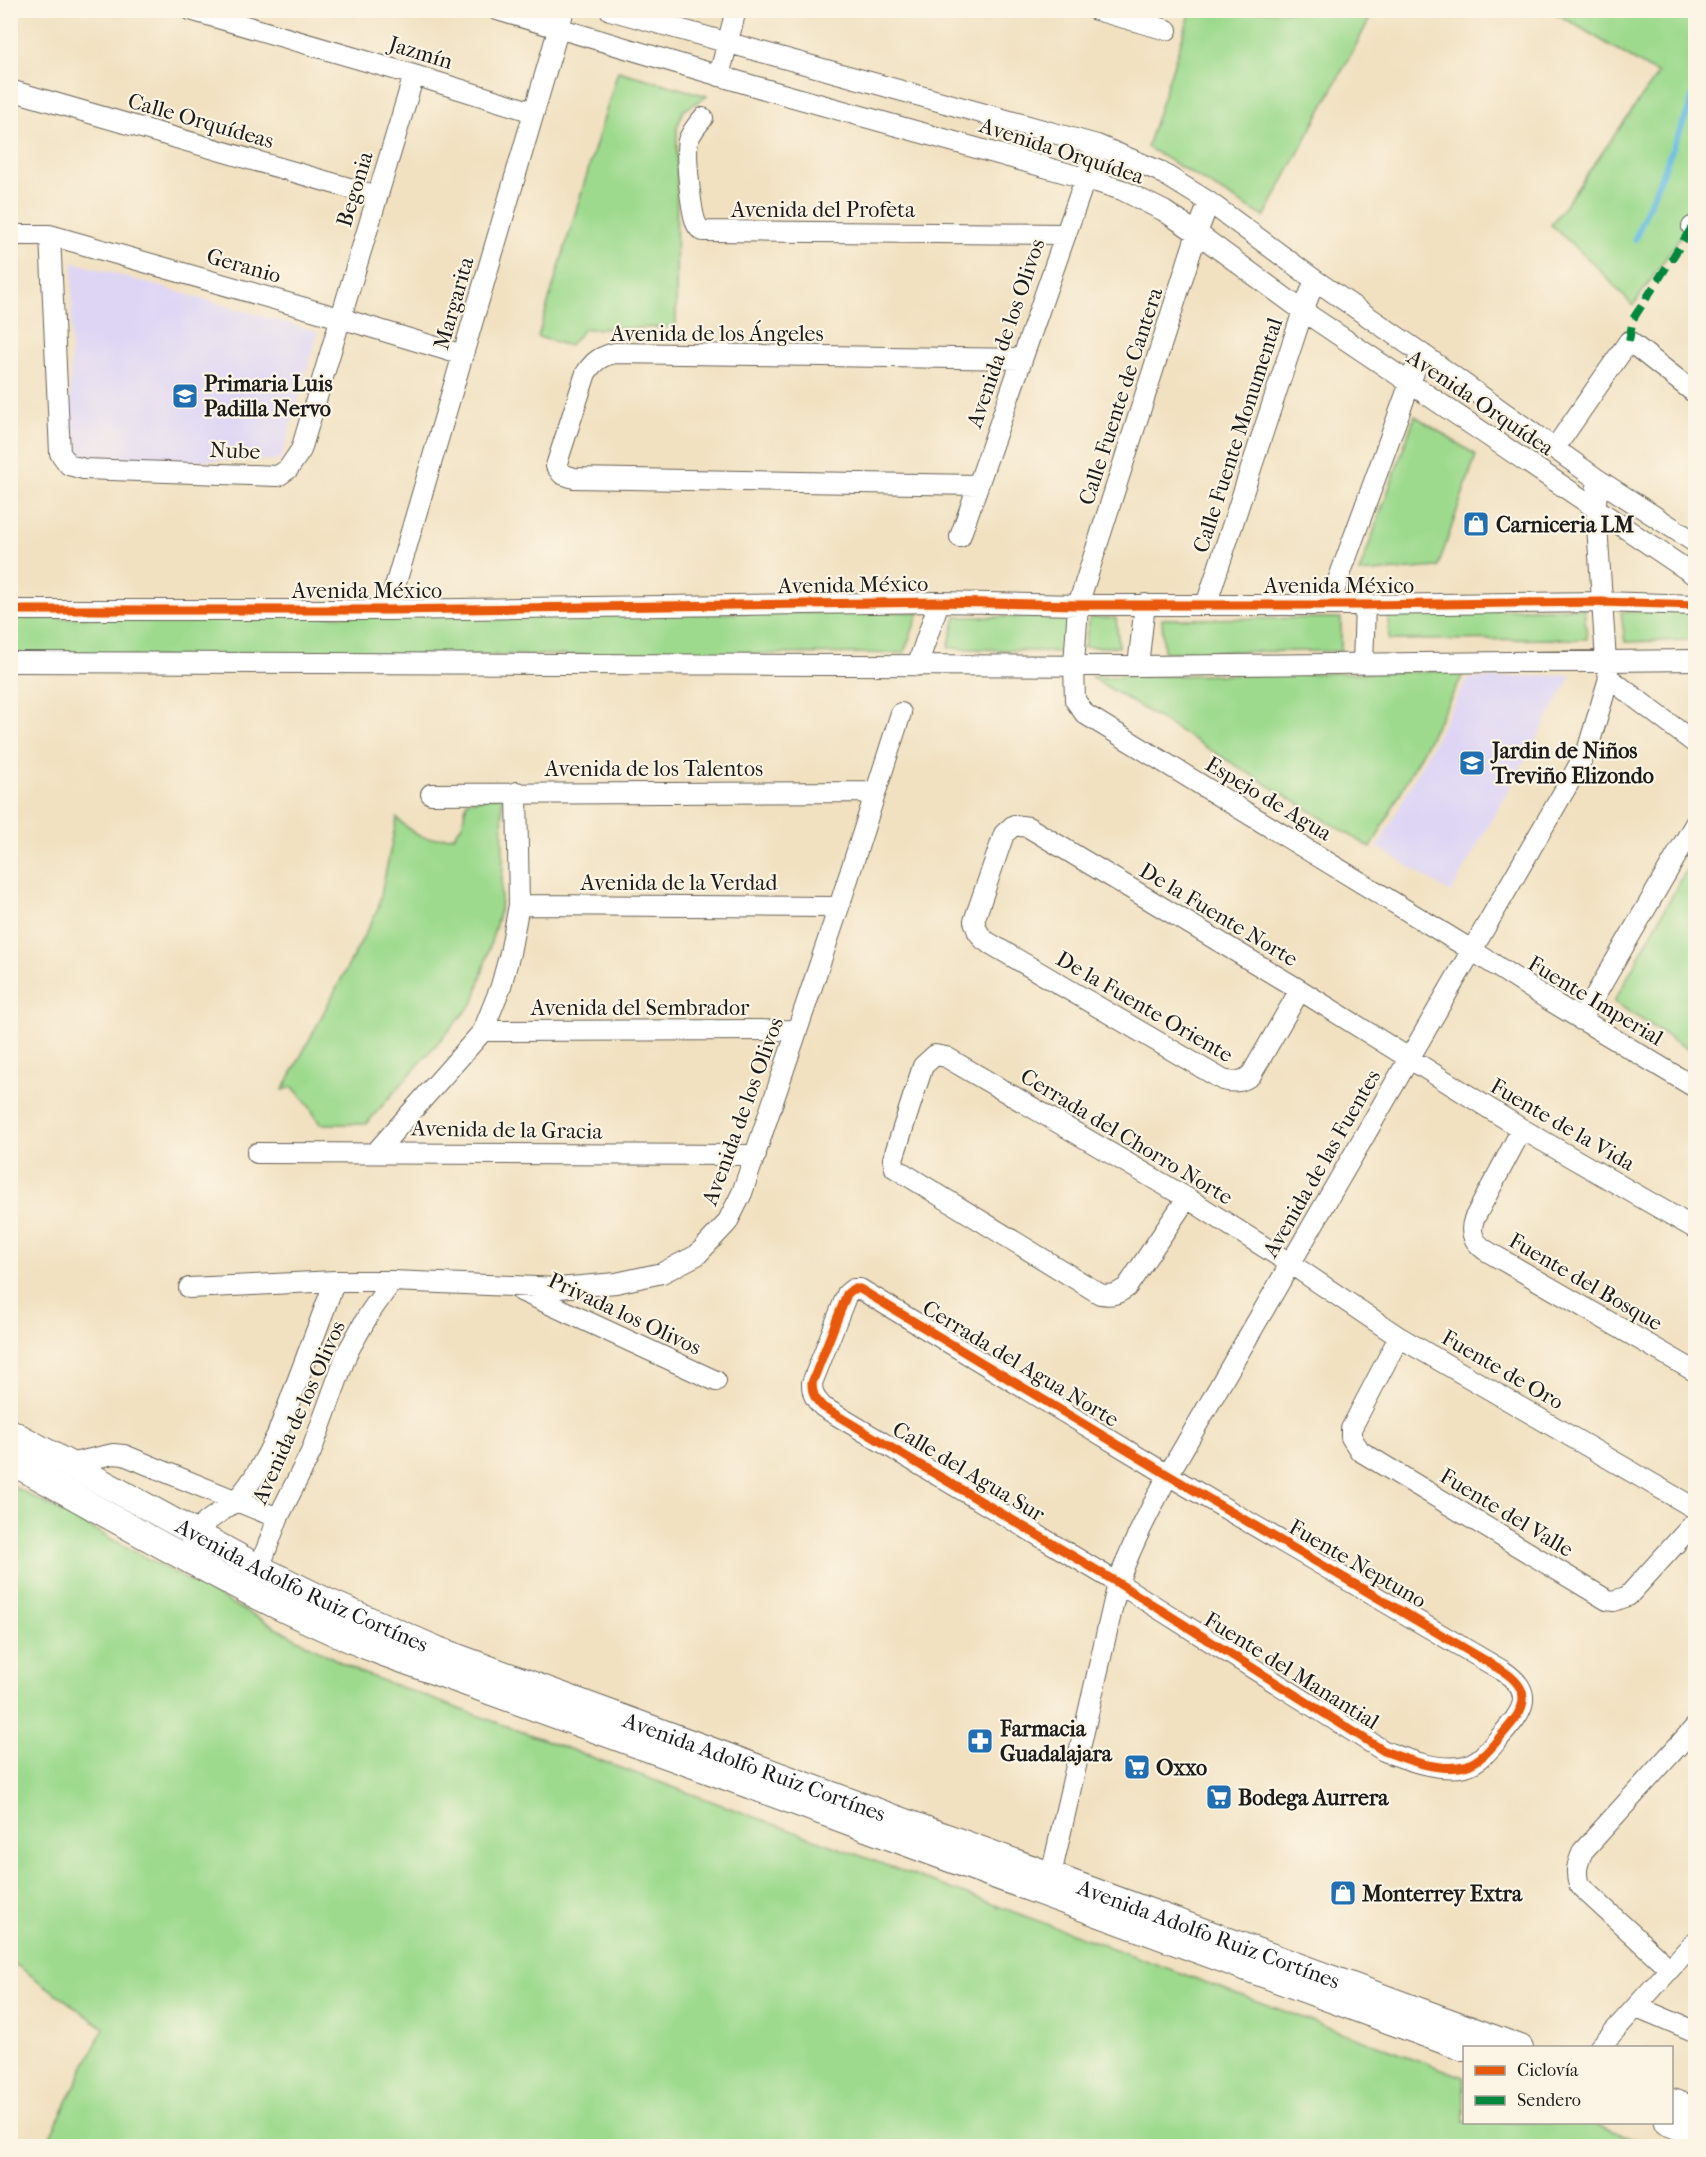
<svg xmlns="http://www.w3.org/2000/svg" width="1706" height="2157" font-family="'IM FELL French Canon',serif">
	<rect width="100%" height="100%" fill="#fcf5e5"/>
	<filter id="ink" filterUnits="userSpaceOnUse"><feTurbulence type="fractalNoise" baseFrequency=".0167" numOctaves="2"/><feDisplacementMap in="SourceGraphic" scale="12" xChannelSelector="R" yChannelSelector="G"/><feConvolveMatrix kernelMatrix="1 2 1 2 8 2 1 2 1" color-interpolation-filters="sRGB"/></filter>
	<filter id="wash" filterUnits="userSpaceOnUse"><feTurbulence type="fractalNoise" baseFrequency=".008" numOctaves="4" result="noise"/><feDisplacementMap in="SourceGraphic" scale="24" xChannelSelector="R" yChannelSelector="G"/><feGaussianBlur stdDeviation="1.35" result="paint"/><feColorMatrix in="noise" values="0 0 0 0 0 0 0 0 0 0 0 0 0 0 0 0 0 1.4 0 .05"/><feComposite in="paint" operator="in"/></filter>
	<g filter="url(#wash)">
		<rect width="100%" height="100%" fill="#f1e1c1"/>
		<path fill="#ded5f5" d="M73,262l245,70 -37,128 -213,1z
			M1572,675l-121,218 -73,-46 89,-168z"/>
		<path fill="#9eda8e" stroke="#5d7b55" stroke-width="1.5" d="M1191,11h183l-110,206 -117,-70z
			M1552,11h143v204l-62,91 -39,-42 -43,-39 107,-151z
			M618,71l89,25 -24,15 -6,17 -1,199 -92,2 -15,17 -31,-9z
			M1415,416l61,39 -38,112 -79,6z
			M1584,608l3,31 -198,1 -1,-28z
			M1695,610v30l-70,2 -4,-30z
			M919,612l-15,41 -893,5 -1,-40z
			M956,617h117l-10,35 -115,-4z
			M1090,617l26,1 3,29h-35z
			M1341,618v33l-177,1 -2,-33z
			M1465,671l-94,177 -280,-171z
			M502,796l1,68 -3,46 -26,92 -108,122h-46l-11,-18 -16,-19 -10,3 95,-181 19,-91c22,22 27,22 57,18l8,-11 5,-24z
			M1695,854l1,200h-1l-81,-52z
			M11,1485l348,187 1105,405v45l126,1 65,23h-1610l59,-118 -93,-67z"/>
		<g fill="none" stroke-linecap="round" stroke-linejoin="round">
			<path stroke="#68bbe4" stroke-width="6" d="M1635,239l54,-130 7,-26"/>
		</g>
	</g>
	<g filter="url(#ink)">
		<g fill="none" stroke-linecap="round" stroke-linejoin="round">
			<defs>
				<path id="minor" d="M190,10l224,65 119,37
					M497,10l257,76 330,92 38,12 42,21 33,22 106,78 393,265
					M610,10l487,135 62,26 50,31 106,78 106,73 176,126 99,64
					M1096,10l71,20
					M719,76l17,-66
					M10,90l367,106
					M703,118c-6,7 -12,14 -15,23 -3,12 3,74 9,84 2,4 3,4 6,6l362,3
					M1209,202l-12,31 -119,372 -4,60 1,35 10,14 388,237 76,49 147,88
					M1692,227l4,3
					M10,235h40l290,83 123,37
					M50,235l10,218 9,12 15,4 194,7 10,-7 13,-19 113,-375
					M1555,448l74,-107 67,53
					M978,485l-404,-7 -12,-4 -6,-8 30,-93c8,-12 15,-17 29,-20l407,6
					M960,537l137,-392
					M1206,605l97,-294 12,-31
					M1329,605l92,-252
					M10,610h378l551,-8 139,3h287l237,-3 94,3
					M388,610l176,-600
					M10,662l1128,4 558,-6
					M1363,664l2,-59
					M917,666l22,-64
					M1138,666l7,-62
					M1609,678l87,66
					M431,794l445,-2
					M519,905l320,2
					M1300,990l-49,85c-9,7 -16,8 -28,5l-239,-140 -6,-8 -4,-11 30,-87 10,-9 14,2 272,163 222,139 174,100
					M1581,1020l115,-198
					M483,1031l314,-1
					M1522,1129l-48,90c-5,14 0,23 11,31l211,122
					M376,1152l107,-121 18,-45 9,-33 9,-48 -2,-113
					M257,1153l499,2
					M1187,1198l-60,89c-9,7 -15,9 -27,7l-205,-126 -2,-9 30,-93 12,-11 11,2 241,141 104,66 108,73 297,172
					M189,1288l146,-7h57l167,7 57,-5 46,-10 35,-18 30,-32 15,-30 97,-286 62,-194
					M853,1289h7l308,186 335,196c35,23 18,42 -3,66 -10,12 -20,25 -35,29 -26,6 -57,-6 -81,-15l-266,-168 -295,-176c-8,-8 -11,-13 -11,-24l35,-89z
					M521,1291l195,90
					M1399,1337l-48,92v8l9,14 247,149 7,1 14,-5 68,-75
					M69,1464l44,-10 11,1 154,63
					M203,1566l-12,-23c7,-22 30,-28 46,-44 17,-18 29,-42 40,-64l58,-154
					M253,1579l3,-2 22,-59 33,-66 36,-99 22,-39 23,-33
					M1048,1888l70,-305c13,-38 32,-72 50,-108l406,-701 14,-26 21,-70 -3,-17 -10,-151 1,-31
					M1670,1969l-91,-84c-4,-13 -2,-21 4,-34l113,-125
					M1637,2007l59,25
					M1599,2048l97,-108"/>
				<g id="major">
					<path id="s1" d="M10,1432l249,136 67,33 112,49 1082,398"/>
					<path d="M10,1461c122,66 242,140 371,191l368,133 715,263"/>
					<path d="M1672,2102l24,9"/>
					<path d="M1667,2122l29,11"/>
				</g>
			</defs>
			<use href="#minor" stroke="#676156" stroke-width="22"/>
			<use href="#major" stroke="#676156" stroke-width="28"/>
			<use href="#minor" stroke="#fff" stroke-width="20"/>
			<use href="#major" stroke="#fff" stroke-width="26"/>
			<path stroke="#00873e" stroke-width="8" stroke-dasharray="15 8" stroke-linecap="butt" d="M1629,341l4,-22 63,-98"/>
			<defs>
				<path id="cycleway" d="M10,610h378l551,-8 139,3h287l237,-3 94,3
					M853,1289h7l308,186 335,196c35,23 18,42 -3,66 -10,12 -20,25 -35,29 -26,6 -57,-6 -81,-15l-266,-168 -295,-176c-8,-8 -11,-13 -11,-24l35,-89z"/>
			</defs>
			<use href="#cycleway" stroke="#fcf5e5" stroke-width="13"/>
			<use href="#cycleway" stroke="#e8590c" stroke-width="9"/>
		</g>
	</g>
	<defs>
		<symbol id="school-square" viewBox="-11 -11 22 22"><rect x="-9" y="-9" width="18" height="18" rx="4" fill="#1f6fb2" stroke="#fcf5e5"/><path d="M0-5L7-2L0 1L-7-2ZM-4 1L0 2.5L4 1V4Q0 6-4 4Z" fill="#fff"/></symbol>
		<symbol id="shop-square" viewBox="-11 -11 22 22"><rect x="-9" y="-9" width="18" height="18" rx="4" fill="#1f6fb2" stroke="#fcf5e5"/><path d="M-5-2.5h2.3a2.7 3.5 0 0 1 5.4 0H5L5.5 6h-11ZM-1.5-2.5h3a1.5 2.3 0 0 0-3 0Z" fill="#fff"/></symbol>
		<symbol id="pharmacy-square" viewBox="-11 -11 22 22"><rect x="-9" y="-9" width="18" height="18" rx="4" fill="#1f6fb2" stroke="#fcf5e5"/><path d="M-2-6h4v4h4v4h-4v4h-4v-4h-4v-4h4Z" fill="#fff"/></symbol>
		<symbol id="supermarket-square" viewBox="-11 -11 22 22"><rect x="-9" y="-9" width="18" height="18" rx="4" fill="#1f6fb2" stroke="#fcf5e5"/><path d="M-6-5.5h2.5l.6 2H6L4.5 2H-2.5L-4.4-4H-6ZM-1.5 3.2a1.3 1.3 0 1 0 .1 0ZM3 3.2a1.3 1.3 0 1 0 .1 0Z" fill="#fff"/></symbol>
	</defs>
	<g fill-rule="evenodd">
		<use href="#school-square" x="170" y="381" width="30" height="30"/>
		<use href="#shop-square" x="1461" y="509" width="30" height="30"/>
		<use href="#school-square" x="1457" y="748" width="30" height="30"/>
		<use href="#pharmacy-square" x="965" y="1726" width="30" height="30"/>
		<use href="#supermarket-square" x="1122" y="1752" width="30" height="30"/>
		<use href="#supermarket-square" x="1204" y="1782" width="30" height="30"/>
		<use href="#shop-square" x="1328" y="1878" width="30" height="30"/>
	</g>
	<g text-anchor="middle" stroke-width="4.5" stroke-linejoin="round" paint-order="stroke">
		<g font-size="22" fill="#1c1c1c" stroke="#fcf5e5">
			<text transform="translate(421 52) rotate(17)" y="8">Jazmín</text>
			<text transform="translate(201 120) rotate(16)" y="8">Calle Orquídeas</text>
			<text transform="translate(1062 150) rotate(18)" y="8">Avenida Orquídea</text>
			<text transform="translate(354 189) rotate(-73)" y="8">Begonia</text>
			<text x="823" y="217">Avenida del Profeta</text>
			<text transform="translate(244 265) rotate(16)" y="8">Geranio</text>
			<text transform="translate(453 303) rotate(-74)" y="8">Margarita</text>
			<text x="717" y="341">Avenida de los Ángeles</text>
			<text transform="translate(1005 333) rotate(-71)" y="8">Avenida de los Olivos</text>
			<text transform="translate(1120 396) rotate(-72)" y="8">Calle Fuente de Cantera</text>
			<text transform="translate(1481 402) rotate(34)" y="8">Avenida Orquídea</text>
			<text transform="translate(1237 435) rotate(-72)" y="8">Calle Fuente Monumental</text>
			<text transform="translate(235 450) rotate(2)" y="8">Nube</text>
			<text transform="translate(853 584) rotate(-1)" y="8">Avenida México</text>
			<text x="1339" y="593">Avenida México</text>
			<text x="367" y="598">Avenida México</text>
			<text x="654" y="776">Avenida de los Talentos</text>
			<text transform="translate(1269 798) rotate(31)" y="8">Espejo de Agua</text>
			<text x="679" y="890">Avenida de la Verdad</text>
			<text transform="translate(1219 914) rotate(31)" y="8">De la Fuente Norte</text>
			<text transform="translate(1596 1000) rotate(31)" y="8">Fuente Imperial</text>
			<text transform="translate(1145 1006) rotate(30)" y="8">De la Fuente Oriente</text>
			<text x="640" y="1015">Avenida del Sembrador</text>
			<text transform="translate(742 1111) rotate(-70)" y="8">Avenida de los Olivos</text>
			<text transform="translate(1563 1124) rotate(30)" y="8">Fuente de la Vida</text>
			<text transform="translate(507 1129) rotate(1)" y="8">Avenida de la Gracia</text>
			<text transform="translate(1127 1136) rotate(31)" y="8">Cerrada del Chorro Norte</text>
			<text transform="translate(1321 1163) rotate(-60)" y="8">Avenida de las Fuentes</text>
			<text transform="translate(1586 1281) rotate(30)" y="8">Fuente del Bosque</text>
			<text transform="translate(625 1313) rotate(25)" y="8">Privada los Olivos</text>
			<text transform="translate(1021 1363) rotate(31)" y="8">Cerrada del Agua Norte</text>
			<text transform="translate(1503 1369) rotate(30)" y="8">Fuente de Oro</text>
			<text transform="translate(298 1412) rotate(-66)" y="8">Avenida de los Olivos</text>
			<text transform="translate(969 1471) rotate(31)" y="8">Calle del Agua Sur</text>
			<text transform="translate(1507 1512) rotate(31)" y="8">Fuente del Valle</text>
			<text transform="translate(1358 1563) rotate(30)" y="8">Fuente Neptuno</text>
			<text dy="8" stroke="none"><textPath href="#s1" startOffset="330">Avenida Adolfo Ruiz Cortínes</textPath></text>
			<text transform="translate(1292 1670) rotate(32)" y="8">Fuente del Manantial</text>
			<text dy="8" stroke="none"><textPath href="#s1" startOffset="818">Avenida Adolfo Ruiz Cortínes</textPath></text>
			<text dy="8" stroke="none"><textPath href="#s1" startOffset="1302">Avenida Adolfo Ruiz Cortínes</textPath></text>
		</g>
		<g font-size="22" font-weight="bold" fill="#1c1c1c" stroke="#fcf5e5" text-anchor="start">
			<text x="204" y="391">Primaria Luis<tspan x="204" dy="25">Padilla Nervo</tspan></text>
			<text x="1496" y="532">Carniceria LM</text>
			<text x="1492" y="758">Jardin de Niños<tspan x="1492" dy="25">Treviño Elizondo</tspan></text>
			<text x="1000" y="1736">Farmacia<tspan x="1000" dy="25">Guadalajara</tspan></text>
			<text x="1156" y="1775">Oxxo</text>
			<text x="1238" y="1805">Bodega Aurrera</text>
			<text x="1362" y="1901">Monterrey Extra</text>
		</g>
	</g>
	<rect width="1706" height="2157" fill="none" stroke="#fcf5e5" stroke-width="36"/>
	<rect x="1463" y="2046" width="210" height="78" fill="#fcf5e5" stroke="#a29e95" stroke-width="1.5"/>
	<rect x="1475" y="2066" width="30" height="9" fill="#e8590c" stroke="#a29e95" stroke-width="1.5"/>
	<text x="1517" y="2076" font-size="18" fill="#1c1c1c">Ciclovía</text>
	<rect x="1475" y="2096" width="30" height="9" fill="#00873e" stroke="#a29e95" stroke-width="1.5"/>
	<text x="1517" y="2106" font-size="18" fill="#1c1c1c">Sendero</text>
</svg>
